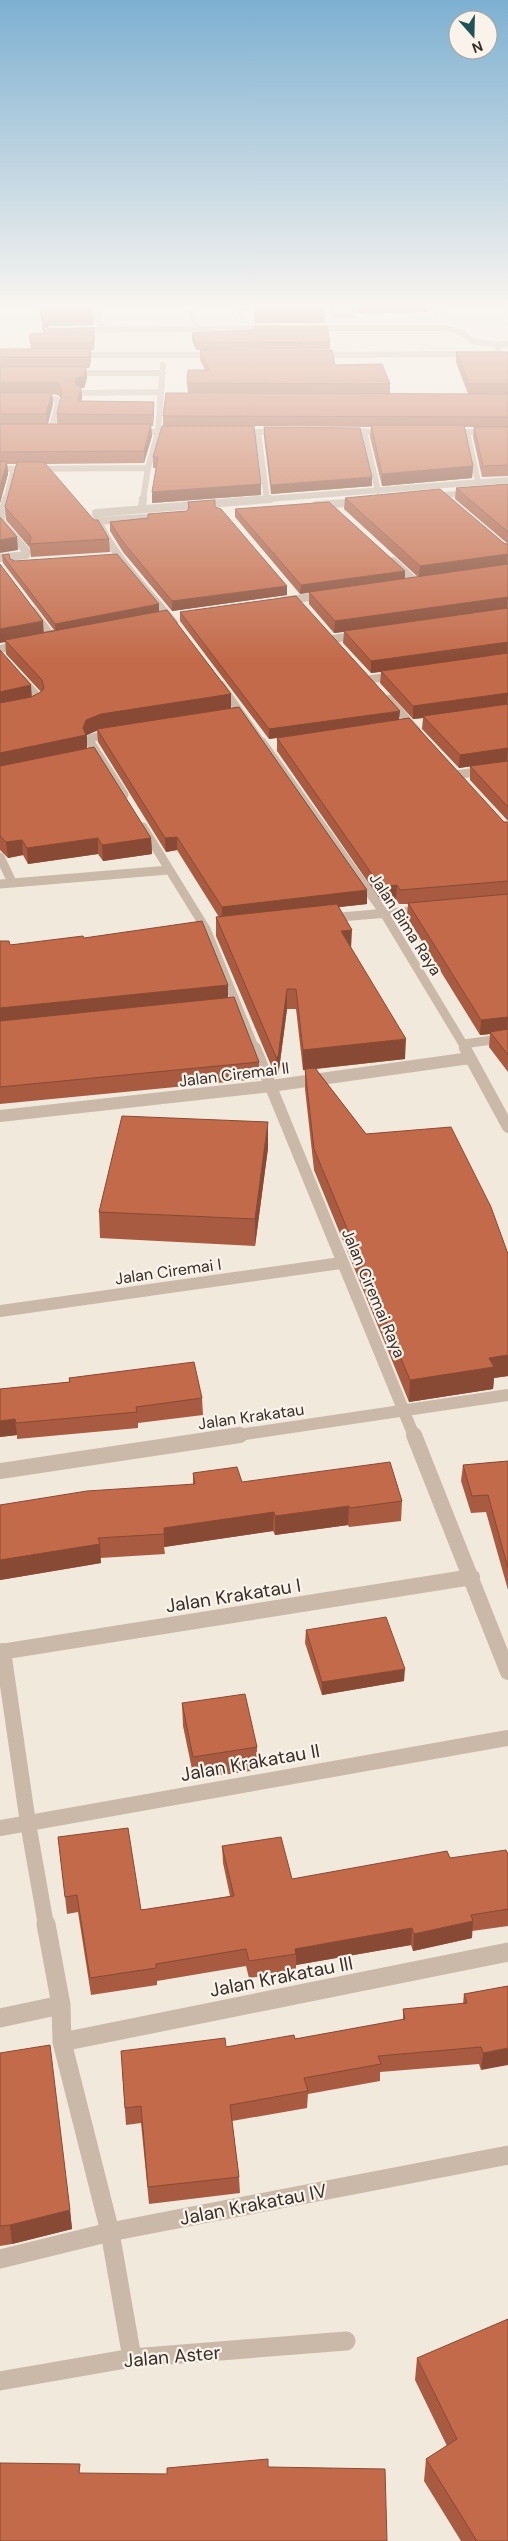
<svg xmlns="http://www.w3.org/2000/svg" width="508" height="2541" font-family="'DM Sans',sans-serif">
	<rect width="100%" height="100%" fill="#f2e9dd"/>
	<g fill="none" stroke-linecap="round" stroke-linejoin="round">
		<path stroke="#cab9a9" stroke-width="6" d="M95,307l7,23
			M189,307l8,21
			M242,307l1,10
			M333,307l2,8 18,1 -1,-9
			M437,307l1,8
			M312,328h135l15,5 10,8 25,4
			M79,330l193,-2
			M75,355h143
			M318,355l171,-1 10,-1 -2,-8 11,-1
			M70,373h93
			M80,393l81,-1
			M0,399h56l2,4 -7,28
			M364,431l14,60
			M135,432h42
			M237,432h43
			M258,432l9,68
			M345,432h42
			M450,432h58
			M467,432l11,50
			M0,469l148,-1
			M431,496l40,-3
			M6,500l8,-31
			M143,500l5,-32 10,-36 5,-67
			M255,500l253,-20"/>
		<path stroke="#cab9a9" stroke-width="8" d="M316,505l45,-3
			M142,509l1,-10
			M97,521l65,-4
			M0,558l26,-3 1,-3 -27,-31 6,-22
			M393,561l24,22
			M282,601l43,-6
			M33,611l19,26
			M174,623c-21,-26 -72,-79 -78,-110l174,-14
			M332,639l28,-4
			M0,649l21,-5
			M371,679l26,-3
			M221,685l41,58
			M389,699l28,32
			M0,712l31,-6 8,-4v-4l-17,-19
			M90,743l1,-5 22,-5"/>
		<path stroke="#cab9a9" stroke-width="9" d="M90,742l34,53
			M262,742l122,171 82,136
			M456,775l52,-8
			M143,827l63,102 49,120
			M0,857l12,25
			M0,884l169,-14
			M329,918l94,-8
			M463,1044l45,-6"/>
		<path stroke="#cab9a9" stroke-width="12" d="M255,1048l159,388
			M465,1048l43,79
			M0,1116l271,-30 199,-28
			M0,1311l341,-48
			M232,1436l276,-41"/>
		<path stroke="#cab9a9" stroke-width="16" d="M414,1435l94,237
			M0,1471l240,-36
			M3,1651l25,172 18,102
			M0,1652l472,-75
			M0,1828l508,-90"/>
		<path stroke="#cab9a9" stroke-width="19" d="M46,1924l15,81 1,37 48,190 22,126
			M0,2018l61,-13
			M62,2042l446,-90
			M0,2259l110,-27 398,-77
			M0,2381l132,-23 214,-17"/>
	</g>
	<path fill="#a85b40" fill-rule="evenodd" d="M40,307l54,11v7l-45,1 -2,2 2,1 46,6 -1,15h-3v10l-2,8h-3l1,10 -3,10h-3l1,10 -1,3 73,1 -1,24h-2l1,10 -8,27 -99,1 64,75 1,13 -79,5 -1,-9 -24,-28 -1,-13 12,-43h-10l1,10 -8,29v-154h31l-1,-15 13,-1zM52,394l6,1 3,4 -4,15v10h-9l5,-20z
		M255,307l70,9v7h-70z
		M357,307h70v5l-69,1z
		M254,330l76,12v7l-134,1 -4,-10v-7z
		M200,350l135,15 55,19v10l-202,-1 -1,-10 18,-13 -5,-10z
		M456,352l52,1v123l-26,1 -9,-40 1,-10h-10l9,39 -1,12 -90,8 -12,-49 1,-10 -117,-1 7,69 -109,8v-11l4,-24h-3v-11l10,-31v-10l305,-22 -12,-32z
		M264,427l108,50v9l-101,8 -7,-57z
		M508,483v61l-53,-45 1,-11 52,-4z
		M345,498l163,46v277l-38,-41v-14l37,-5 -48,7 -37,-39 1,-11 -10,1 -33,-36 1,-11 -10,1 -28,-30 1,-11 -10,1 -25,-29v-12l-9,2 -65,-77v-8l170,62v8l13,-2 -74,-68z
		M188,502l27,5 72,88 -115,16 -49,-59 -13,-21v-9l38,-4 39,-7 1,-2z
		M2,555l13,6 144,50 72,83v14l136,196 -28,3 12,41 54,111 -89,10 50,65 142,120v122l-14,2 -1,11 -84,13 -95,-232 -9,-81v-19h-2l-7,-61h-9l-9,68h-2l-60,-141v-19h3l-42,-67 -11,2 -68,-110 -1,-12 -10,5v13l64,90 1,16 -49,7 -5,-7 -70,10 -5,-9 -15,3 -8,-8v-200l32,47 9,-5 -35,-38 -6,-90 43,57v11l11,-2 -51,-67z
		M180,612l219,108 105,102h4v250l-19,-25 1,-13 -10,1 -73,-118 1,-13h-9l-3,-5 -15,2 -104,-150v-13l25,-4 -33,5 -89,-118z
		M84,938l144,47v13l31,64v17l-259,25v-163l10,4z
		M268,1148l-13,98 -155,-8 -1,-26z
		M69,1378l133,20 1,17 -65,8v5l-121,11v-4l-17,2v-48l69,-7z
		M508,1461v129l-22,-78 -15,1 -10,-32 2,-16z
		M193,1473l49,9 160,19 -1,20 -52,6 -1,-2 -73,10 -2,-4 -109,16 1,7 -65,4 1,5 -101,17v-75l193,-21z
		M306,1630l98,51 -82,14 -17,-52z
		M182,1703l75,44v23l-63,9 -11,-53z
		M58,1837l83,73 89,-14 -7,-33 -1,-17 70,33 158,-21 58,-5v73l-36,5v7l-59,13 -2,-6 -115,20v6l-47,7 -3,-12 -89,15v4l-66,10 -13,-83 -11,2z
		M508,1986l-27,84 -2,-6 -99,8v9l-72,13 -1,14 -75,13 7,56 1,16 -91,11 -8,-81 -15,2 -4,-57 104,-21 69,-8 108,-19v-11l60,-5 1,-10z
		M0,2053l70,157 2,19 -60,15 -12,2z
		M417,2358l91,183h-47l-37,-60 2,-22 21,-13 -32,-66z"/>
	<path fill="#884a34" d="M49,319v7l-5,6v-7z
		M91,349v11l-2,8v-11z
		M86,367l1,11 -3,10h-3l1,10 -4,15v-24l-3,-8z
		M52,393l1,11 -6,22 -1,-12z
		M154,402v11l-1,13v-11z
		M151,424l1,12 -8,27v-12z
		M7,462l1,12 -8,29v-16z
		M473,466l-1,12 -90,8v-12z
		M372,477v9l-101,8v-9z
		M261,484v11l-109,8v-11z
		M17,537l1,13 -18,3v-13z
		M508,554l-1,11 -88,12 1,-11z
		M405,571v8l-105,15 1,-9z
		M287,586v9l-115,16v-10z
		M508,597l-1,11 -173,25 1,-12z
		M159,604v9l-103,20 -1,-9z
		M43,621l1,14 -39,5 1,2 -6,1v-14z
		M508,642l-1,12 -136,19v-12z
		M31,685l1,14 -32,7v-14z
		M508,693l-1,12 -84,11v2l-10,1v-13z
		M231,694v15l-130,20 -14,6v15l-87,18v-15l83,-25 3,-8 15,-6z
		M400,711l-1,10 -130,18v-10z
		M508,747l-1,14 -48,7 1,-13z
		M177,837v13l-11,2 -1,-14z
		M98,838v16l-70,10 -1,-16z
		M151,838l1,16 -49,7 -1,-16z
		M22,840l1,15 -15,3 -2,-16z
		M397,885l-1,14 -15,2v-14z
		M367,890v14l-145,16v-13z
		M352,930l-1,19 -10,-18z
		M228,985v16l-228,24v-17z
		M287,989v20l-9,68h-2v-20z
		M508,1017l-1,15h-17v2l-10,1 1,-15z
		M406,1039l-1,20 -102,11v-20z
		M268,1122v26l-13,98v-27z
		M508,1355v21l-14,2 -1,11 -84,13 1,-22 79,-22z
		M15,1419l2,16 -17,2v-16z
		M349,1506l-1,19 -73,10v-19z
		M274,1512l-1,19 -109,16v-19z
		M100,1544l1,19 -101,17v-20z
		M405,1669l-1,12 -82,14v-13z
		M473,1921l-1,17 -59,13 1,-17z
		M412,1928l-1,17 -115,20v-11l-1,-5z
		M508,2048v17l-27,5 2,-17z
		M70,2210l2,19 -60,15 -2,-19z"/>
	<path fill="#c36a4a" stroke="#884a34" d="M40,307h50l4,11 -45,1 -5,6 5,4 45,-1 -1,15h-63v-9l14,-1z
		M255,307h68l2,9h-70z
		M255,326h72l3,16 -134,1 -4,-10 62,-3z
		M0,349h91l-2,8h-89z
		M200,350h132l3,15 47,-1 8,20 -203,-1 1,-13h21z
		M456,352h52v32h-39z
		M0,367h86l-2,10h-7l-2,4 2,5 4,1 -3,14 76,1 -1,13 -96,-1 5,-22 -4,-9h-58z
		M0,393h52l-6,21h-46z
		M166,393l342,1v23l-345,-1z
		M0,424h151l-7,27 -144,1z
		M371,425h93l9,41 -91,8z
		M162,426h92l7,58 -109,8 6,-35h-5z
		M264,427l96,1 12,49 -101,8z
		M474,427h34v38l-25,1z
		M0,461l7,1 -7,25z
		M17,462h27l50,58h4l11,19 -79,5 1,-8 -26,-29z
		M508,484v48l-52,-44z
		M440,489l65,55h3v10l-88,12 -75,-68z
		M215,500v7l6,2 66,77 -115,15 -49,-59 -13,-20 38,-4v-4l39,-3 2,-3 -1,-6z
		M329,502l76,69 -104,14 -66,-76z
		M0,517l17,20 -17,3z
		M9,554l1,5 5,2 102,-7 42,50 -104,20 -53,-69z
		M0,564l43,57 -43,8z
		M508,564v33l-173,24 -26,-29z
		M296,596l104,115 -131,18 -89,-117z
		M508,608v34l-137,19 -27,-30z
		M167,610l64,84 -130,20 -15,6 -3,8 3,7 -86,18v-50l31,-6 10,-5 3,-4 -2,-8 -37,-40z
		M0,650l31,35 -31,7z
		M508,653v40l-95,13 -32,-35z
		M508,704v44l-48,7 -37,-39z
		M239,707l128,183 -145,17 -45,-70 -12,1 -68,-109z
		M409,718l95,104h4v59l-108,9 -3,-5 -16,2 -104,-149z
		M94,747l57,91 -49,7 -4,-7 -71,10 -5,-8 -16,2 -6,-6v-70z
		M508,761v46l-38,-41z
		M508,894v123l-27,3 -73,-117z
		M337,904l15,26 -11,1 65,108 -103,11 -7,-61h-9l-9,68h-2l-60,-140z
		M202,921l26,64 -228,23v-67h9l1,4 73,-9 1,2z
		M234,997l25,65 -259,25v-66z
		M508,1029v26l-18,-23z
		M315,1068l51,66 85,-7 40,80 17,47v101l-19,3 5,9 -84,13 -96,-231 -9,-80z
		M122,1116l146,6 -13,97 -156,-7z
		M194,1362l8,36 -66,9 1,5 -121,11 -1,-4 -15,2v-32l70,-7 -1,-4z
		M508,1461v107l-20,-73 -16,1 -9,-31z
		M390,1462l12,39 -52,7 -1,-2 -74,10 -1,-4 -110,16v6l-66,4 2,6 -100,16v-55l87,-14 108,-7 -2,-11 44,-6 5,15z
		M386,1617l19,52 -83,13 -16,-52z
		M245,1694l12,53 -64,10 -11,-54z
		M128,1828l13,82 93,-14 -12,-50 59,-9 11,42 155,-28 3,7 56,-8 1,3h1v56l-37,6 2,6 -59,13 -2,-6 -117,21 1,5 -47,7 -3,-12 -90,15v4l-66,10 -13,-83 -12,2 -7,-60z
		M508,1986v62l-25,5 -2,-6 -103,9 3,8 -77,14 4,13 -78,14 9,72 -91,10 -7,-81 -16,2 -4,-57 104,-13 1,9 68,-12 1,4 110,-20 -2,-10 64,-6 -3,-9z
		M50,2045l20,165 -60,15 -10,1v-173z
		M508,2319v222h-31l-51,-82 31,-20 -40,-81z
		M268,2459v8l117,2 2,72h-387v-78l80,1 -1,9 88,1v-6z"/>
	<linearGradient id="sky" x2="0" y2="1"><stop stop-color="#7db0d1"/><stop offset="0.46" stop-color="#f9f5f0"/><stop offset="1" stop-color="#f9f5f0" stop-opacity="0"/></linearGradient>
	<rect width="508" height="663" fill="url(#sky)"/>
	<g text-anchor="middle" stroke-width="4.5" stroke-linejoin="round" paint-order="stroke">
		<g font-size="16" fill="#372e29" stroke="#f9f3ea">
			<text transform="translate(406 924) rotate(57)" y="6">Jalan Bima Raya</text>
			<text transform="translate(234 1074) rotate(-7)" y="6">Jalan Ciremai II</text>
			<text transform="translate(168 1271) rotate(-8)" y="6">Jalan Ciremai I</text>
			<text transform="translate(374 1293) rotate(67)" y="6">Jalan Ciremai Raya</text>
			<text transform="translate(251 1416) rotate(-8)" y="6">Jalan Krakatau</text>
		</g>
		<g font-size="19" fill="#372e29" stroke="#f9f3ea">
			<text transform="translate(233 1595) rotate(-9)" y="7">Jalan Krakatau I</text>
			<text transform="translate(250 1762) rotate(-10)" y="7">Jalan Krakatau II</text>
			<text transform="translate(281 1976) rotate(-11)" y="7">Jalan Krakatau III</text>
			<text transform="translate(253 2204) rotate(-11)" y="7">Jalan Krakatau IV</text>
			<text transform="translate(172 2356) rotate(-5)" y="7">Jalan Aster</text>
		</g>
	</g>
	<g transform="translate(473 35) rotate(160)"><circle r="24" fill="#f9f3ea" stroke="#aba49d"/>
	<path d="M0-4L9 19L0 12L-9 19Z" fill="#1f5358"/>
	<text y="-8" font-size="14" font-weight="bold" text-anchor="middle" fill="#372e29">N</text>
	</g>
</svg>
